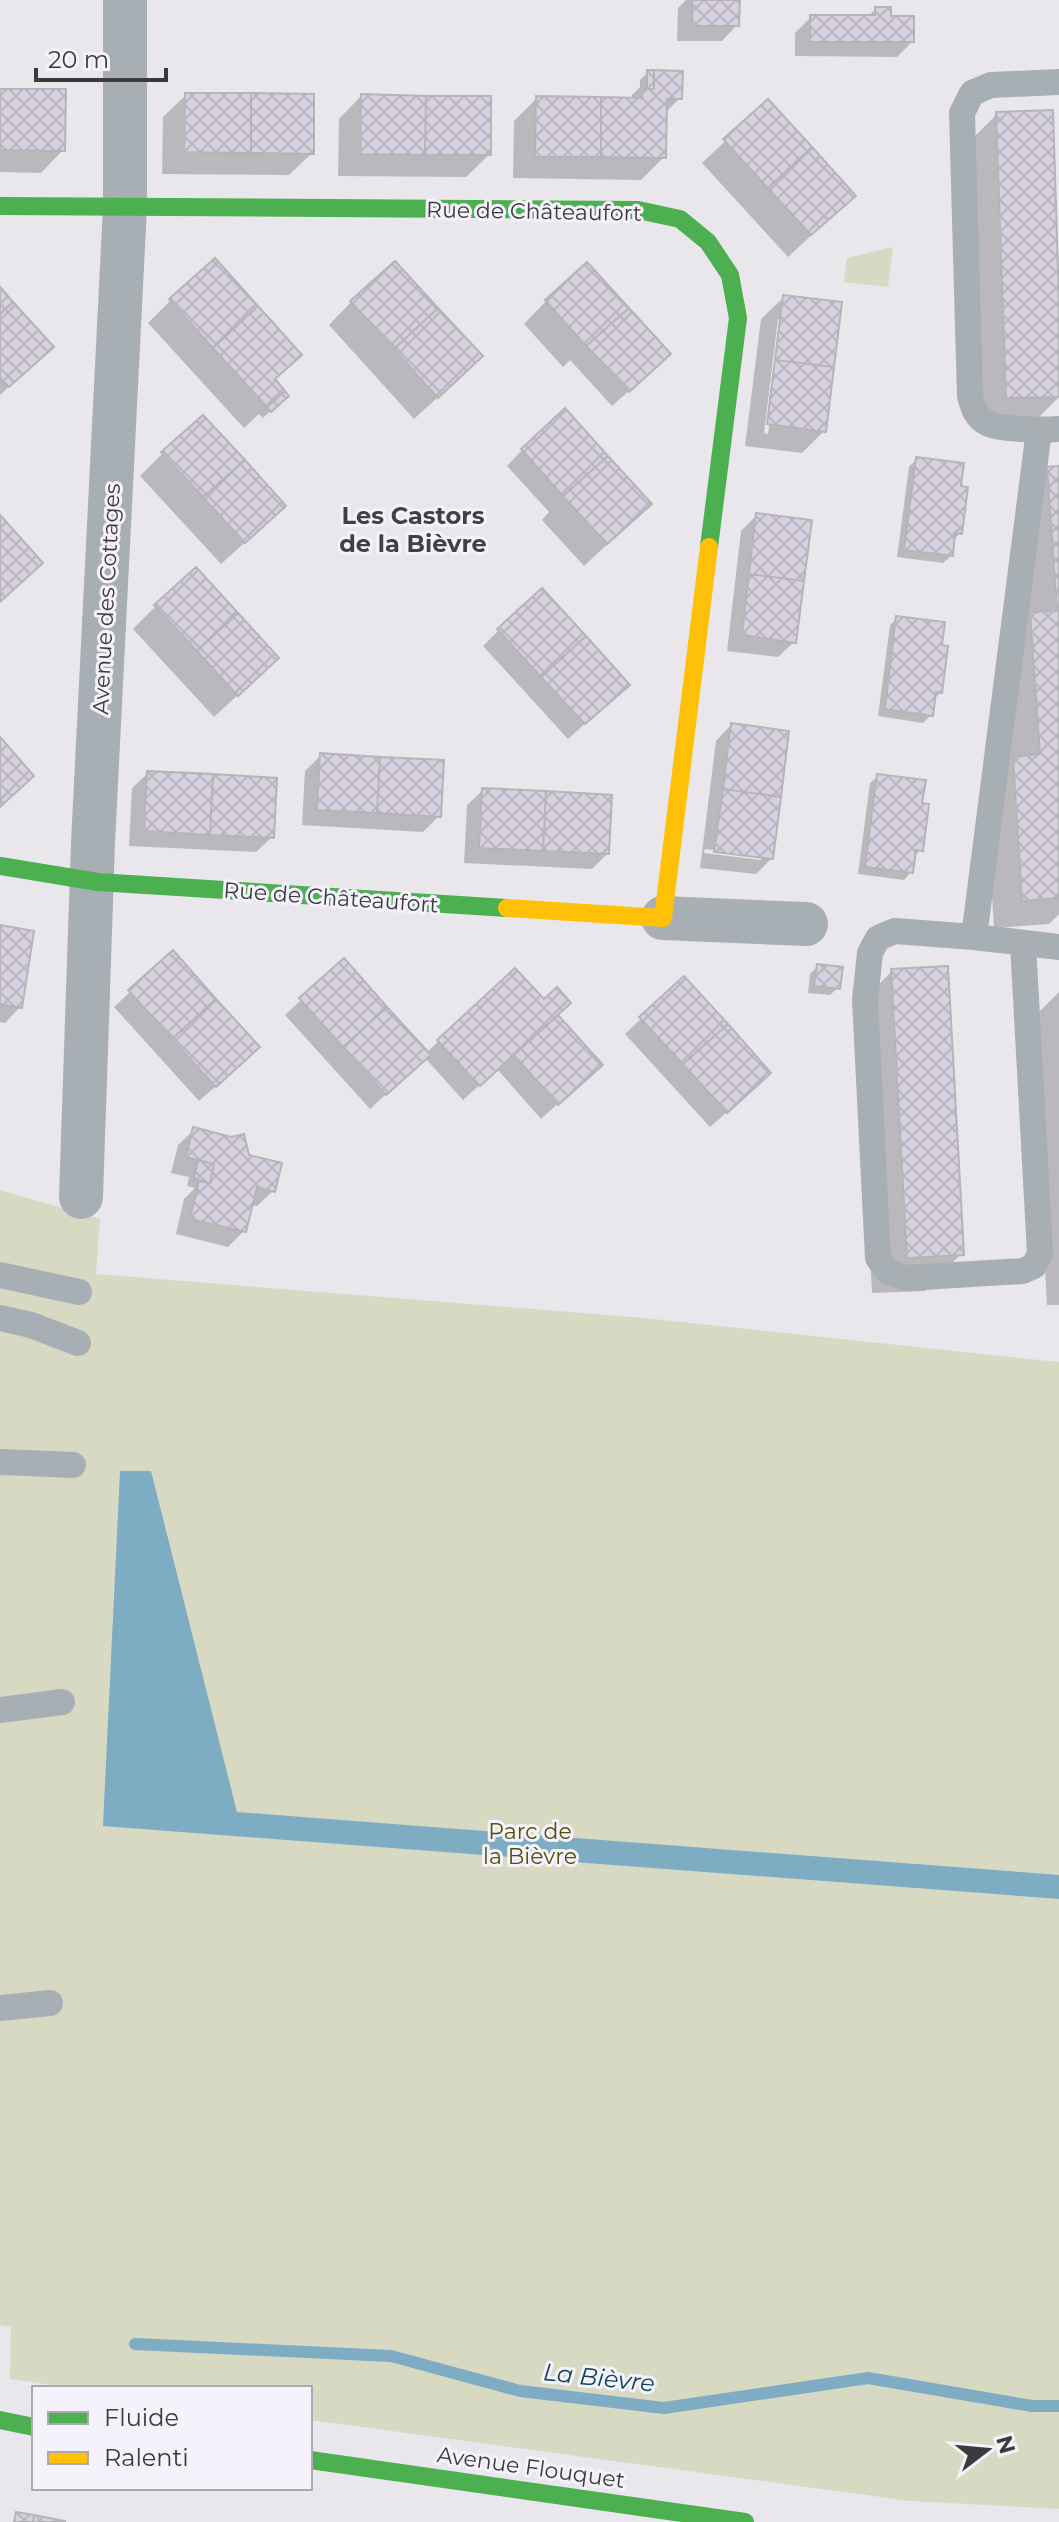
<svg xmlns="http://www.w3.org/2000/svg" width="1059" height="2522" font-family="Montserrat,sans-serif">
	<defs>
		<pattern id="building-cross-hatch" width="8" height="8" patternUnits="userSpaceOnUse" patternTransform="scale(2)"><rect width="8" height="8" fill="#d6d1de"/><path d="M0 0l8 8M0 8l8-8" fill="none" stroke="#b9b4c0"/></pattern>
	</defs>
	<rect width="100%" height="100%" fill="#e9e7ec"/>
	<path fill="#d8d9c3" d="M893,247l-5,40 -44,-5 3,-24z
		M0,1190l100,29 -4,55 548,44 415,44v1147l-149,-8 -600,-81v-32h-236l-64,-9 1,-52 -11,-2z"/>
	<path fill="#7dacc3" d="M120,1471h31l86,341 822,63v24l-956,-73z"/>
	<path fill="#0003" fill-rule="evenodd" d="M686,0h52l-1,25 -15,16h-45l1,-33z
		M876,9l13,9 23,24 -15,15 -102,-1v-23l16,-16h56z
		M648,72l32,26 -15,15 -1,44 -23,23 -128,-2 1,-57 23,-23 95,1v-4l8,-8v-7z
		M0,90l63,60 -22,23 -41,-1z
		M186,95l126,58 -23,22 -127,-1 1,-57z
		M361,96l128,59 -23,22 -128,-1 1,-57z
		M768,101l62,117 -42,39 -86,-94z
		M997,114l62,255v28l-28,28 -53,1 -9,-284z
		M0,290l52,57 -52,48z
		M784,297l40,134 -22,22 -57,-7 16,-127zM778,319h4l-14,115 -4,-1z
		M171,300l102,80 14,16 -24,22 -4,-4 -15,14 -96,-105z
		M546,301l106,69 -40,36 -42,-46 -7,7 -39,-43z
		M351,302l107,77 -44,40 -85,-94z
		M522,450l105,76 -43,40 -42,-46 7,-8 -42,-46z
		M163,453l98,75 -40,36 -81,-88z
		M917,459l43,74 -7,7 -2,16 -8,7 -46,-6 12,-90z
		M1059,468v446l-10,10 -55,4 -9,-141 25,-26 -8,-118 18,-146 28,-28z
		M757,515l37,127 -16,15 -51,-6 14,-120z
		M156,606l98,74 -40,37 -81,-88z
		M897,618l43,75 -7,7 -2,15 -8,8 -45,-7 12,-91z
		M499,630l112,70 -43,39 -85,-93z
		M731,725l41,133 -16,16 -56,-6 16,-127zM705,849l56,7v4l-57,-7z
		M321,755l118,61 -16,16 -121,-7 3,-54z
		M148,773l124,64 -16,15 -127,-6 3,-58z
		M878,776l42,29 1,45 -8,7 -2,15 -7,8 -46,-6 12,-91z
		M483,790l124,64 -15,15 -128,-6 3,-58z
		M0,927l20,80 -15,16 -5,-1z
		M818,966l20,22 -8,7 -22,-2 2,-19z
		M892,971l69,283 -36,37 -53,2 -16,-285z
		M130,992l112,71 -43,38 -85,-94z
		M1059,992v313h-12l-16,-285z
		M301,1000l125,53 13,-12 105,-39 56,63 -59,54 -44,-50 -34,31 -38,-42 -55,51 -85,-94z
		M641,1019l112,70 -43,38 -85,-93z
		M194,1130l53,27 26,34 -16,15 -7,-1 -6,26 -16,16 -52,-13 8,-35 11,-11 -8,-2 2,-9 -18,-4 7,-28z"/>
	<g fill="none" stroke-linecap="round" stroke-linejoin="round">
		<path stroke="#7dacc3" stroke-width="12" d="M135,2344l256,12 129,35 144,17 204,-30 164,28h27"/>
	</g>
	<path fill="url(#building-cross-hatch)" stroke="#b6b4b8" stroke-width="2" d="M692,0h48l-1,26h-47z
		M875,7h16v9h23v26h-104v-27h65z
		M647,70h7v19h-7z
		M654,70l29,1 -1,28h-15l-1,59 -65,-1v-60l41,1v-5l5,-4h7z
		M0,89h66l-1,62 -65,-1z
		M185,93h66v60l-67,-1z
		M251,93l63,1v60l-63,-1z
		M361,94l65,2 -1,59 -65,-1z
		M426,96h65v59h-66z
		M536,96l65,1v60h-66z
		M768,99l44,48 -44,41 -45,-49z
		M1053,110l6,194v93l-53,1 -10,-286z
		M812,147l44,49 -45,39 -43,-47z
		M215,258l43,48 -45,42 -44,-49z
		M395,261l43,47 -44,41 -44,-48z
		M587,262l42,46 -43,38 -41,-46z
		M0,287l13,15 -13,12z
		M783,295l59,7 -8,65 -59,-7z
		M13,302l41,45 -45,40 -9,-9v-64z
		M258,306l44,49 -27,24 10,12 -18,16 -54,-59z
		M438,308l45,48 -45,42 -44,-49z
		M629,308l42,46 -42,38 -43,-46z
		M775,360l59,7 -8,65 -59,-8z
		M285,391l4,5 -18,16 -4,-5z
		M565,408l43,48 -45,40 -42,-47z
		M203,415l42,45 -42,37 -42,-45z
		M608,456l44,48 -45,40 -44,-48z
		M916,457l48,6 -3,23 7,1 -6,47 -7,-1 -2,23 -49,-6z
		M245,460l41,46 -41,37 -42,-46z
		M1059,466v432l-37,3 -9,-144 27,-3 -10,-142 27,-1 -10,-144z
		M756,513l56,7 -8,61 -55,-7z
		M0,515l43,48 -43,39z
		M196,567l42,46 -41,38 -43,-46z
		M749,574l55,7 -8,62 -54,-8z
		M542,588l44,48 -45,41 -44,-48z
		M238,613l41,45 -41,38 -41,-45z
		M896,616l49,6 -3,23 6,1 -6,47 -6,-1 -3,24 -48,-7z
		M586,636l44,49 -45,39 -44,-47z
		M731,723l58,8 -8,66 -58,-8z
		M0,737l34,39 -34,31z
		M320,753l60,4 -3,56 -60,-3z
		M380,757l64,3 -3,57 -64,-4z
		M147,771l66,3 -3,61 -66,-4z
		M213,774l64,4 -3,60 -64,-3z
		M877,774l49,6 -4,23 7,1 -6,47 -7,-1 -3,23 -48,-6z
		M482,788l64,3 -3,60 -64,-3z
		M723,789l58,8 -8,62 -59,-7z
		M546,791l66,4 -3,59 -66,-3z
		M0,925l34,6 -12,77 -22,-4z
		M173,950l43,49 -44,40 -44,-49z
		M344,958l43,49 -44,40 -44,-49z
		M817,964l26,3 -3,22 -26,-3z
		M948,966l16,289 -57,3 -16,-289z
		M515,968l29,31 13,-12 14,16 -91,83 -43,-46z
		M684,976l44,48 -45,40 -44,-47z
		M216,999l44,48 -44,40 -44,-48z
		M387,1007l44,48 -45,40 -43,-48z
		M558,1015l45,50 -45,40 -44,-50z
		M728,1024l43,49 -44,40 -44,-49z
		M193,1127l38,10 13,-3 5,21 33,8 -7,29 -18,-5 -11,45 -56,-13 9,-38 11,2 4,-19 -28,-7z
		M198,1160l16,4 -4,19 -16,-4z
		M16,2512l18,3 -1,7h-19z
		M34,2515l31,6v1h-32z"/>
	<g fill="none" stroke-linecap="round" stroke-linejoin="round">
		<path stroke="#a8afb4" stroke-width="26" d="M1059,82l-68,3 -19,8 -10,20 8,283c3,11 6,22 17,27 12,7 57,7 72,6
			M1039,430l-65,507 85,10
			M974,937l-79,-6 -17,7 -8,15 -5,47 13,258 10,14 18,6 117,-7 11,-5 6,-13 -17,-309
			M0,1275l79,17
			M0,1318l31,7 47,18
			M0,1462l73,3
			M0,1710l62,-8
			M0,2008l50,-5"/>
		<path stroke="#a8afb4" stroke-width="44" d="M663,918l143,6
			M81,1197l12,-354 32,-636v-207"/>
		<path stroke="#4caf50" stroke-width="18" d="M0,206l638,4 42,9 28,23 22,33 8,43 -29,229
			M0,866l98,16 409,26
			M0,2420l34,7
			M310,2460l435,62"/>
		<path stroke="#ffc107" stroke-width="18" d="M507,908l156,10 46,-371"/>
	</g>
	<g text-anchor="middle" stroke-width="6" stroke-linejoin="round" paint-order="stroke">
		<g font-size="22" fill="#3c3a3e" stroke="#f6f2fc">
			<text transform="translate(534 211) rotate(1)" y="8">Rue de Châteaufort</text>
			<text transform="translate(106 599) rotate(-87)" y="8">Avenue des Cottages</text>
			<text transform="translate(331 897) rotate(4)" y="8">Rue de Châteaufort</text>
			<text transform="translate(531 2467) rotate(8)" y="8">Avenue Flouquet</text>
		</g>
		<g font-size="22" fill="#515204" stroke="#f6f2fc">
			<text x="530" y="1839">Parc de<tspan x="530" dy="25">la Bièvre</tspan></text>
		</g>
		<g font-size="24" font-weight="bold" fill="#423f47" stroke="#f6f2fc">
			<text x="413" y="524">Les Castors<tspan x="413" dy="28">de la Bièvre</tspan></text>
		</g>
		<g font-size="24" font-style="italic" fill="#0c465d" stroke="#f6f2fc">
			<text transform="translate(599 2378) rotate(6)" y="8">La Bièvre</text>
		</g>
	</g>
	<rect x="32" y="2386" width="280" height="104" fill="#f6f2fc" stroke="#aca8b0" stroke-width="2"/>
	<rect x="48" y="2412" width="40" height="12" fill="#4caf50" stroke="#aca8b0" stroke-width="2"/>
	<text x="104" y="2426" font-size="24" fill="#3c3a3e">Fluide</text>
	<rect x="48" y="2452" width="40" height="12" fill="#ffc107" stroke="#aca8b0" stroke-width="2"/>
	<text x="104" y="2466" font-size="24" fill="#3c3a3e">Ralenti</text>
	<g transform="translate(987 2450) rotate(74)" stroke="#f6f2fc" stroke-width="6" paint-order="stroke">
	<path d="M0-6L14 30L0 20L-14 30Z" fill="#3c3a3e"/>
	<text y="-12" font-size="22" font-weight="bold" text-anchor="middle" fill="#3c3a3e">N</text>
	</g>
	<path d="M36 68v12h130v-12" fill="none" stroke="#3c3a3e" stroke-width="4"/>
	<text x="48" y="68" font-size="24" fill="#3c3a3e" stroke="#f6f2fc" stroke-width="6" paint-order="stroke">20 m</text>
</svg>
